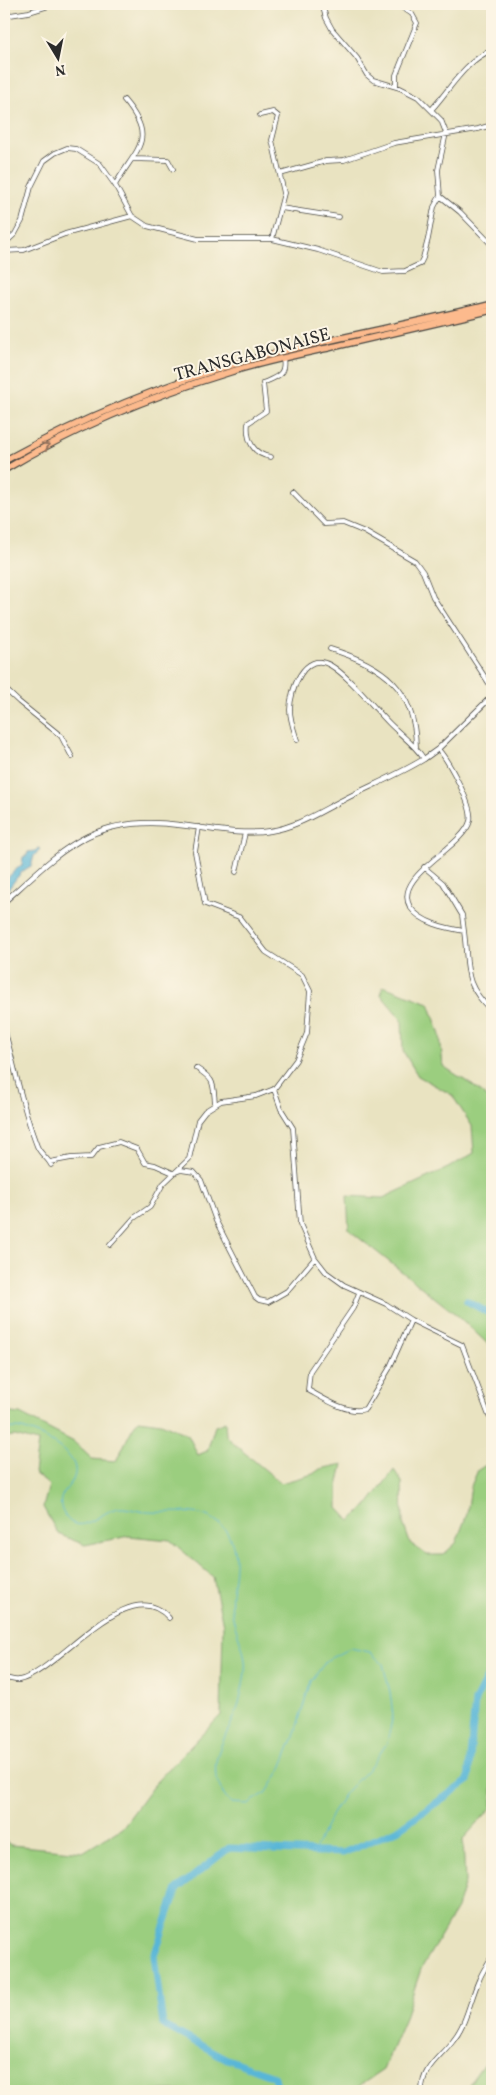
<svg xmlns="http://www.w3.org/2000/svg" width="496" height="2095" font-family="Vollkorn,serif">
	<rect width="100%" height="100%" fill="#fcf5e5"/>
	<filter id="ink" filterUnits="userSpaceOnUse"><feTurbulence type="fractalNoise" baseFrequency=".02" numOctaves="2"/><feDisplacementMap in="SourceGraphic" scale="10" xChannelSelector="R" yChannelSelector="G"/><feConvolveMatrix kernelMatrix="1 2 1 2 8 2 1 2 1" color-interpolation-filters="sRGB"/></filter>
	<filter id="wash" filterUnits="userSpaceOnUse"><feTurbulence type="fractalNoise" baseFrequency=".0096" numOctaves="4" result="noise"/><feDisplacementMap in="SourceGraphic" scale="20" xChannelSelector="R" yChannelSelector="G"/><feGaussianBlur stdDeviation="1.12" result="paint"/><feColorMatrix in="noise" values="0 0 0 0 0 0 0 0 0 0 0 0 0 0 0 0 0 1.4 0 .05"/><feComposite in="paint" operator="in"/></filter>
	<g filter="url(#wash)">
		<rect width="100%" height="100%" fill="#e9e3c1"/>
		<path fill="#9bce7f" stroke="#637c55" d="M383,986l46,17 11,32 3,31 29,19 20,16v247l-34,-32 -109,-86 -2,-34 36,2 65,-30 26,-15 -2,-27 -20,-31 -34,-19 -15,-25 -1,-31 -21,-25z
			M4,1405l7,8 9,1 54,28 18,17 24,2c8,-14 13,-29 22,-41l23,3 27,12 10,20 9,-4 8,-25 10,-4 1,13 8,9 47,39 32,-9 7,-5 23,-5 -5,23v21l12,13 17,-15 27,-36 8,12 1,41 7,20 17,12h16l13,-12 11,-29 4,-28 7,-16 14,-9v346l-29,32 2,43 -8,26 -36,61 -18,54 -20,47 -27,18 -25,3h-327v-250l7,4 72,7 39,-24 34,-46 65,-67 2,-90 -10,-48 -43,-37 -41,-4 -44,9 -27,-11 -15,-27 6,-22 -15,-12 4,-31 -23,-6 -11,1z
			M492,2052v39h-28z"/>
		<path fill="#59b6d7" stroke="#427081" d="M38,848l2,1 -6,7 -3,10c-15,8 -15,16 -27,27 0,-14 7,-20 18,-28l1,-8 4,-2 1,-3 7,-1z"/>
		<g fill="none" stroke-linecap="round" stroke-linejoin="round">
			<path stroke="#59b6d7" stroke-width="1" d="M4,1430c3,-1 7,-2 11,-2 17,1 57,21 60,40 3,20 -25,23 -10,48 15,22 36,-5 53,-8 11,-1 20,4 30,4 32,2 67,-8 83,28 10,24 -2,47 1,71 2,21 16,40 13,62 -2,11 -4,23 -7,34 -12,36 -40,60 -7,96l17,1 19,-12 12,-19 14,-34 18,-58 16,-21 23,-12 20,4 13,12 7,28 3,23 -6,28 -15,22 -27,28 -13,21 -18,37"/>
			<path stroke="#59b6d7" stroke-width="7" d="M467,1301l25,14
				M281,2091l-8,-15 -46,-17 -64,-34 -9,-69 23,-67 52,-41 114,5 54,-23 71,-49 7,-80 17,-33"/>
		</g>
	</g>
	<g filter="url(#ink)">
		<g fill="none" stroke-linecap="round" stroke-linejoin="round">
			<defs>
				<path id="minor" d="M322,4l4,14 6,11 25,29 10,17 6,5 27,8 18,9 23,23 5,13 -8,37 2,26 20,16 32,33
					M4,16l25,-4 26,-8
					M396,87v-12l21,-52 -5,-9 -15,-10
					M432,109c19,-21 33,-48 60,-59
					M260,115l13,-3 5,4 -6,24 12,53 -12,46
					M133,159l35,1 5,9
					M280,174l46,-13 18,-1 50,-17 84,-14 14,-4
					M115,185c21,-37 43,-45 9,-85
					M281,208l58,9
					M4,244l11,-10 7,-13 9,-34 13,-26 11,-8 12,-5 9,1 24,15 15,21 17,31 15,10 51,13h74l46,11 65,22 22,-1 15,-7 3,-6 5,-19 6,-32 6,-11
					M4,251l20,-1 41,-16 67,-18
					M271,457c-17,-2 -25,-16 -23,-34l18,-12 -3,-28c14,-6 23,-8 20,-25
					M293,492l31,32 19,-1 22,9 50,29 8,11 10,25 59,91
					M330,649c53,16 85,39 86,98
					M4,688l15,14 42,34 11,21
					M297,740c-3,-10 -7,-20 -7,-30 0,-19 14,-60 40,-45 19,11 44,43 60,59 12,12 25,21 34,35
					M438,749c10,11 36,58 32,72 -7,27 -78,55 -60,86 11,16 36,21 54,24 5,37 -2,52 28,80
					M424,867l19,16 19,32 2,16
					M236,872l9,-39
					M4,1028c11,39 18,80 33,118 3,8 11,12 14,19
					M196,1068c19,12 17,14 19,35
					M274,1089l7,20 12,19 7,96 15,34 11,14 18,13 42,19 25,16 51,25 27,71 3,4
					M50,1162l21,-4 20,-1 8,-10 20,-5 18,7 8,14 10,2 18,8 8,-3 13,2 7,8 15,41 39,76 4,3 9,2 19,-11 28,-33
					M110,1245l24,-27 16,-11 13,-23 26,-25 9,-39 7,-9 16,-10 35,-5 18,-7 22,-29 11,-27 3,-42 -8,-16 -36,-23 -27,-35 -34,-13 -10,-52 4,-25
					M359,1293l-6,15 -43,63 -2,19c15,8 40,25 57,19l24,-40 22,-49
					M4,1596l2,16 -2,27
					M4,1678c5,0 10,3 15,2 38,-7 110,-110 150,-62
					M422,2091c0,-24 18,-33 31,-51 14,-17 17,-40 26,-60 3,-8 9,-16 13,-24"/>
				<path id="tertiary" d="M4,902c59,-53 89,-88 175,-77 30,3 61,11 91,6 27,-4 49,-19 73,-31 27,-14 55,-25 81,-41l14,-10 54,-53"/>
				<path id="trunk" d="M4,461c78,-43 162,-78 248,-102 79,-21 161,-35 240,-55
					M4,470c70,-42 147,-74 226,-98 35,-11 71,-18 107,-26 52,-12 103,-24 155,-36"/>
			</defs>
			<use href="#minor" stroke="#484742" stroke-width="5.5"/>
			<use href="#tertiary" stroke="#484742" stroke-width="6"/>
			<use href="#trunk" stroke="#484742" stroke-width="8"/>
			<use href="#minor" stroke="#fff" stroke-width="4"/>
			<use href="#tertiary" stroke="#fff" stroke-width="4.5"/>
			<use href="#trunk" stroke="#fcba8d" stroke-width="5.5"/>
		</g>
		<defs><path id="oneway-chevron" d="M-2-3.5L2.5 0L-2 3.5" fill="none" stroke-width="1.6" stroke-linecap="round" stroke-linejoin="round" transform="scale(1.25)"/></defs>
		<use stroke="#94725c" href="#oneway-chevron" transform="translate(46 446) rotate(-27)"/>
	</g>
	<g text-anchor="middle" stroke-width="4" stroke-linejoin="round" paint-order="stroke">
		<g font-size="18" fill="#2b2b2b" stroke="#fcf5e5">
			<text transform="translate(252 354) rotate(-15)" y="6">TRANSGABONAISE</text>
		</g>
	</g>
	<rect width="496" height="2095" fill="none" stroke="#fcf5e5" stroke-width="20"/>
	<g transform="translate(58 58) rotate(170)" stroke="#fcf5e5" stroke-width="4" paint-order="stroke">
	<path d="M0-4L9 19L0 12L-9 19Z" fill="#2b2b2b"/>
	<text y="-8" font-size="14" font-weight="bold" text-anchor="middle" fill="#2b2b2b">N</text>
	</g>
</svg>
